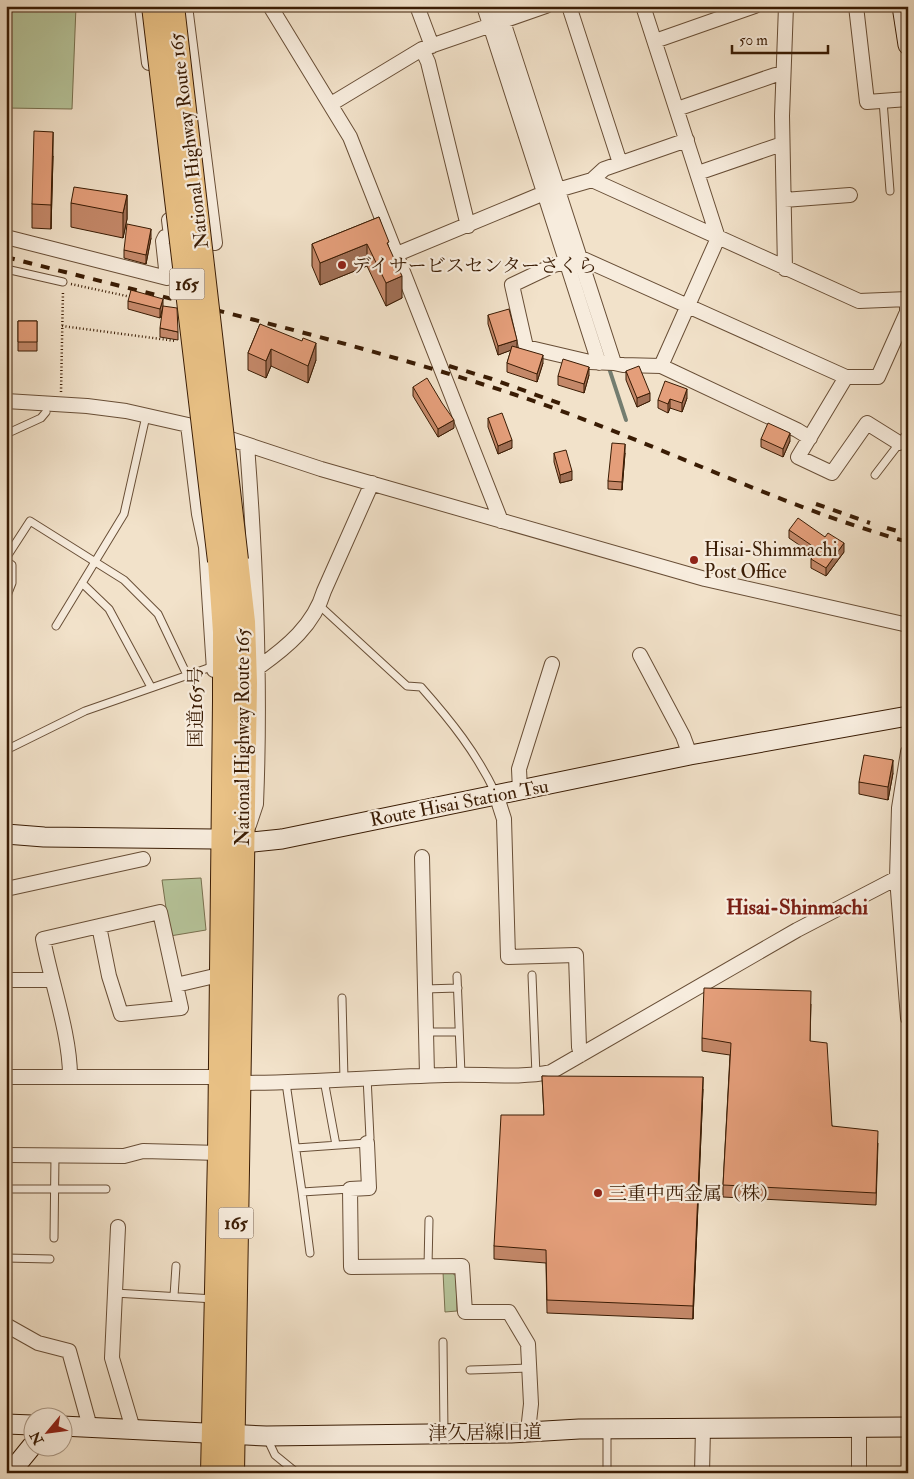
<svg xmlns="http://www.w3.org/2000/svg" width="914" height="1479" font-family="'IM FELL Double Pica','Noto Serif JP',serif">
	<rect width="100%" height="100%" fill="#f2e2ca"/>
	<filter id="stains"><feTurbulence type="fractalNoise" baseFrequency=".004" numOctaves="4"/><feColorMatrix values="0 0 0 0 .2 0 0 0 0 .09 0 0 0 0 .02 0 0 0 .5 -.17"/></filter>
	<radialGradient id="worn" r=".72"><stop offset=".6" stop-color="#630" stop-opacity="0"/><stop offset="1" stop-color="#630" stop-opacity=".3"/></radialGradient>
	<path fill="#b6c49a" stroke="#78704f" d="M6,6h70l-4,103 -66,-1z
		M201,878l5,52 -36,6 -8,-56z
		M443,1272h8l5,4 1,35 -12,1z"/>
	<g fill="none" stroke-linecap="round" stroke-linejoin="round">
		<path stroke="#747d70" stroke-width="4" d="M608,365l18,55"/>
		<defs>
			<path id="lane" d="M883,101l7,90
				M6,269l57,13
				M6,434l35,-16 5,-6
				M875,475l33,-43
				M6,558l24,-37 94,59 34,34 29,61
				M6,561l6,4v18l-6,15
				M82,583l27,26 42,78
				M320,606l87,80 14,1c30,34 55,65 75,107
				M56,626l68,-112 22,-98
				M6,750l79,-39 129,-45
				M532,975l4,100
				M457,976l4,98
				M425,989l33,-1
				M342,998l2,81
				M426,1032h33
				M324,1080l12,65
				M286,1083l16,109 48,-3
				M296,1148l71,-5 3,-5 -3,-61
				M6,1189h100
				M302,1192l8,61
				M54,1238l1,-82
				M6,1258l44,1
				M428,1266l1,-46
				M115,1293l99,6
				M174,1296l2,-30
				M443,1342l1,91
				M470,1370l59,-2
				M607,1431v42
				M267,1438l8,17 22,18"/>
			<path id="street" d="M142,6l7,57
				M185,6l30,237 -21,-3
				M270,6l80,131 151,384
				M417,6l15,40
				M484,6l115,357
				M498,6l116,357 9,2 38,1 57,-128 -75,-232
				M569,6l51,157
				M856,6l11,96 41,-3
				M655,41l100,-35
				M422,49l6,13 40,164
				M331,104l91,-55 124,-43
				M677,109l98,-34h8
				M698,173l84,-29
				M592,180l12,-11 83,-29
				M784,200l66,-5
				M6,237l161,41 -4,-37 2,-4 6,-1 -2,-16
				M397,254l140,-58 55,-16 267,121 49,-2
				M785,269l-3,-153 4,-110
				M614,363l-24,-1 -64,-15 -14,-62 42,-20 27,-7 265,119h32l29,-65v-13
				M661,366l136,64 13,8
				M846,377l-48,80 34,16 35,-50 32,20
				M6,401l81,5 39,5 62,14 133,44 384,110 203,46
				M188,425l11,89 7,33 8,123
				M247,445c9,119 14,240 9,359l-7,21
				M640,655l43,81 7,19
				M259,667c28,-20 55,-42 65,-76l48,-108
				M908,752l-9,56 -2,70 11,140
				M520,790l-1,-21 33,-105
				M496,794l8,25 4,138 68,-2 3,92 2,8
				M422,857l5,218
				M6,889l137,-30
				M6,980h45
				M176,985l43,-10
				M70,1076c0,-42 -19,-94 -27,-137l117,-27 21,96 -60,6 -12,-38 -10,-50
				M6,1077h214
				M238,1083c69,0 138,-6 207,-8 35,-2 71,4 106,-3l246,-142 100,-52
				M367,1143l2,45 -19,1 1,78 111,-1 3,46h44l19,32 3,60 -3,27
				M6,1155l118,1 19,-5 77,2
				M118,1227l-6,131 21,71
				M6,1325l32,18 31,8 21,76
				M702,1473l1,-45
				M859,1473v-45"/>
			<path id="secondary" d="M902,6l6,39
				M6,834l38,3 169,2 30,4 39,-4 408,-84 218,-39
				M6,1424l26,1
				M62,1426l204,10 245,-3 68,-4 329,-2
				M10,1473l22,-27"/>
			<path id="highway" d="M213,1473l7,-320 5,-452v-69l-5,-71
				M232,1473l13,-790 -2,-61 -7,-62"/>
		</defs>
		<use href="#lane" stroke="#684e36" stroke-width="9"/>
		<use href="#street" stroke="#684e36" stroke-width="16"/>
		<use href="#secondary" stroke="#3a1c04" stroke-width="21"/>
		<use href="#highway" stroke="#3a1c04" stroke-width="26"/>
		<path stroke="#3a1c04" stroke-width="2.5" stroke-dasharray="1 2.5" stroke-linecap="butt" d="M71,284l60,13
			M62,326l114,15
			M61,392l2,-101"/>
		<use href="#lane" stroke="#f7ecdd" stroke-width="7"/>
		<use href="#street" stroke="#f7ecdd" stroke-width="14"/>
		<use href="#secondary" stroke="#f7ecdd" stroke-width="19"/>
		<use href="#highway" stroke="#e9c185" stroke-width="24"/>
		<path stroke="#3a1c04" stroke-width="4" stroke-dasharray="9 9" stroke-linecap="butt" d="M6,257c170,44 343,83 510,138 132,44 257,109 392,147
			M449,366l43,13 75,27
			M816,504l54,19
			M887,528l21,6"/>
		<defs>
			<path id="highway-bridge" d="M154,6l66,555
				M172,6l64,554"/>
		</defs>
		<use href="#highway-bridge" stroke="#3a1c04" stroke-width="26" stroke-linecap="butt"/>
		<use href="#highway-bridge" stroke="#e9c185" stroke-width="24"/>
	</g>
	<path fill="#c48869" stroke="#3a1c04" d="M53,156l-2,73 -19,-1v-24z
		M127,195v24l-4,19 -52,-11v-24z
		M379,217l10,31 13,50 -16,8 -19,-40 -47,19 -8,-19v-22z
		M151,238l-5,26 -22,-6v-8z
		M128,301l35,6 -3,11 -32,-9z
		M488,315l29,32 26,16 -6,19 -30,-10v-9l4,-13 -13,5 -10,-31z
		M18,321h19v30h-19z
		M260,324l56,36 -8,23 -37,-17 -5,12 -18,-8v-17z
		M160,328l18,4v8l-18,-3z
		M626,371l24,30 -13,6 -11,-27z
		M589,375l-5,18 -26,-8v-9z
		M413,387l41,41 -16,9 -25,-41z
		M687,398l-5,14 -12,-4 -2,5 -10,-5v-8z
		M488,418l24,30 -14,6 -10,-27z
		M761,439l29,2 -7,16 -22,-10z
		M554,453l18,27 -12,3 -6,-21z
		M625,453l-3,37 -14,-1v-8z
		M789,530l55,22 -18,24 -15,-8v-9l3,-4 -25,-17z
		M893,773l-5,27 -29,-6v-12z
		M811,1004l-1,37 22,85 46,17 -2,62 -153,-8v-12l7,-130 -28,-4v-13z
		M542,1076l161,13 -10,230 -146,-6 -1,-50 -52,-4v-13l50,-131z"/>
	<path fill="#a06f55" stroke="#3a1c04" d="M53,132v24l-2,73v-24z
		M127,195v24l-4,19v-25z
		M151,229v9l-5,26v-9z
		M367,244v22l-47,19v-22z
		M402,276v22l-16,8v-23z
		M163,299v8l-3,11v-9z
		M517,340v8l-19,7v-9z
		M316,343v17l-8,23v-17z
		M271,349v17l-5,12v-17z
		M543,355v8l-6,19v-8z
		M589,367v8l-5,18v-9z
		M687,389v9l-5,14v-9z
		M650,393v8l-13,6v-9z
		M670,399v9l-2,5v-9z
		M454,420v8l-16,9v-8z
		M790,433v8l-7,16v-8z
		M512,440v8l-14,6v-8z
		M625,444v9l-3,37v-8z
		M572,471v9l-12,3v-8z
		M844,543v9l-18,24v-8z
		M893,760v13l-5,27v-13z
		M703,1077v12l-10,230v-13z"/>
	<path fill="#e49e7a" stroke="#3a1c04" d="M34,131l19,1 -2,73 -19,-1z
		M74,187l53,8 -4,18 -52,-10z
		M379,217l10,25 -2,1 15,33 -16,7 -19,-39 -47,19 -8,-19z
		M127,224l24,5 -5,26 -22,-5z
		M131,290l32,9 -3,10 -32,-8z
		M163,306l14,2 1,24 -18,-4z
		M509,309l8,31 -19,6 -10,-31z
		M18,321h19v21h-19z
		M260,324l42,17 1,-3 13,5 -8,23 -37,-17 -5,12 -18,-8z
		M512,346l31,9 -6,19 -30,-11z
		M563,359l26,8 -5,17 -26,-8z
		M639,366l11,27 -13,5 -11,-27z
		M427,378l15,25 12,17 -16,9 -25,-42z
		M665,381l22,8 -5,14 -12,-4 -2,5 -10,-4z
		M502,413l10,27 -14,6 -10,-28z
		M768,423l22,10 -7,16 -22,-10z
		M612,443l13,1 -3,38 -14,-1z
		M566,450l6,21 -12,4 -6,-22z
		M798,518l27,19 3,-4 16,10 -18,25 -15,-9 6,-10 -28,-19z
		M864,755l29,5 -5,27 -29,-5z
		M704,988l107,3 -1,50 17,2 5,83 46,5 -2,62 -153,-8 8,-142 -29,-5z
		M542,1076l161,1 -10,229 -146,-6 -1,-50 -52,-4 7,-131h43z"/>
	<g fill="#8f2418" stroke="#f7ecdd" stroke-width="2">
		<circle cx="342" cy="265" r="5"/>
		<circle cx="694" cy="560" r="5"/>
		<circle cx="598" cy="1193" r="5"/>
	</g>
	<g text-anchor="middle" stroke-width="4.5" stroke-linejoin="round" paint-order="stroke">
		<g fill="#f7ecdd" stroke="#735a45" stroke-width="1">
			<rect x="169.5" y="268.5" width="35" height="31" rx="4"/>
			<rect x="218.5" y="1207.5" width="35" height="31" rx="4"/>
		</g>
		<g font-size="18" font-weight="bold" fill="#3a1c04">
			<text x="187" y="290">165</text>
			<text x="236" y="1229">165</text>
		</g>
		<g font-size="19" fill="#3a1c04" stroke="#f7ecdd">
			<text transform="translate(188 141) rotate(-97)" y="7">National Highway Route 165</text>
			<text transform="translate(195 707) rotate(-90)" y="7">国道165号</text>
			<text transform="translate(242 737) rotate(-90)" y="7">National Highway Route 165</text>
			<text transform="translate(459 802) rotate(-11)" y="7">Route Hisai Station Tsu</text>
			<text transform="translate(485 1432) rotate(-1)" y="7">津久居線旧道</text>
		</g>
		<g font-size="19" fill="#3a1c04" stroke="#f7ecdd" text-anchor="start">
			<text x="352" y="272">デイサービスセンターさくら</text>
			<text x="704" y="556">Hisai-Shimmachi<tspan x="704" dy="22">Post Office</tspan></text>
			<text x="608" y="1200">三重中西金属（株）</text>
		</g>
		<g font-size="21" font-weight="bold" fill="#7a1f14" stroke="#f7ecdd">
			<text x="797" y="914">Hisai-Shinmachi</text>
		</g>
	</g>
	<rect width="914" height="1479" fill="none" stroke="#f2e2ca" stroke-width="25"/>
	<rect x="8" y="8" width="899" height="1464" fill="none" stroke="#3a1c04" stroke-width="2.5"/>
	<rect x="12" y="12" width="889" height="1454" fill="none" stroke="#3a1c04"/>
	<g transform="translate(48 1432) rotate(241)"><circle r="24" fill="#f7ecdd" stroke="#ab9986"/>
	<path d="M0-4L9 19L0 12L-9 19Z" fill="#8f2418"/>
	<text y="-8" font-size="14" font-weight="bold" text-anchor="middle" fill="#3a1c04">N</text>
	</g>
	<path d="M732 45v8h96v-8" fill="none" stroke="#3a1c04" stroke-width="2.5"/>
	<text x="739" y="45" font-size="15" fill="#3a1c04" stroke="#f7ecdd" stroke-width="4" paint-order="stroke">50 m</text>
	<rect width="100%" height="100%" filter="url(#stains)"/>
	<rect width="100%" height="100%" fill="url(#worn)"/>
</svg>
